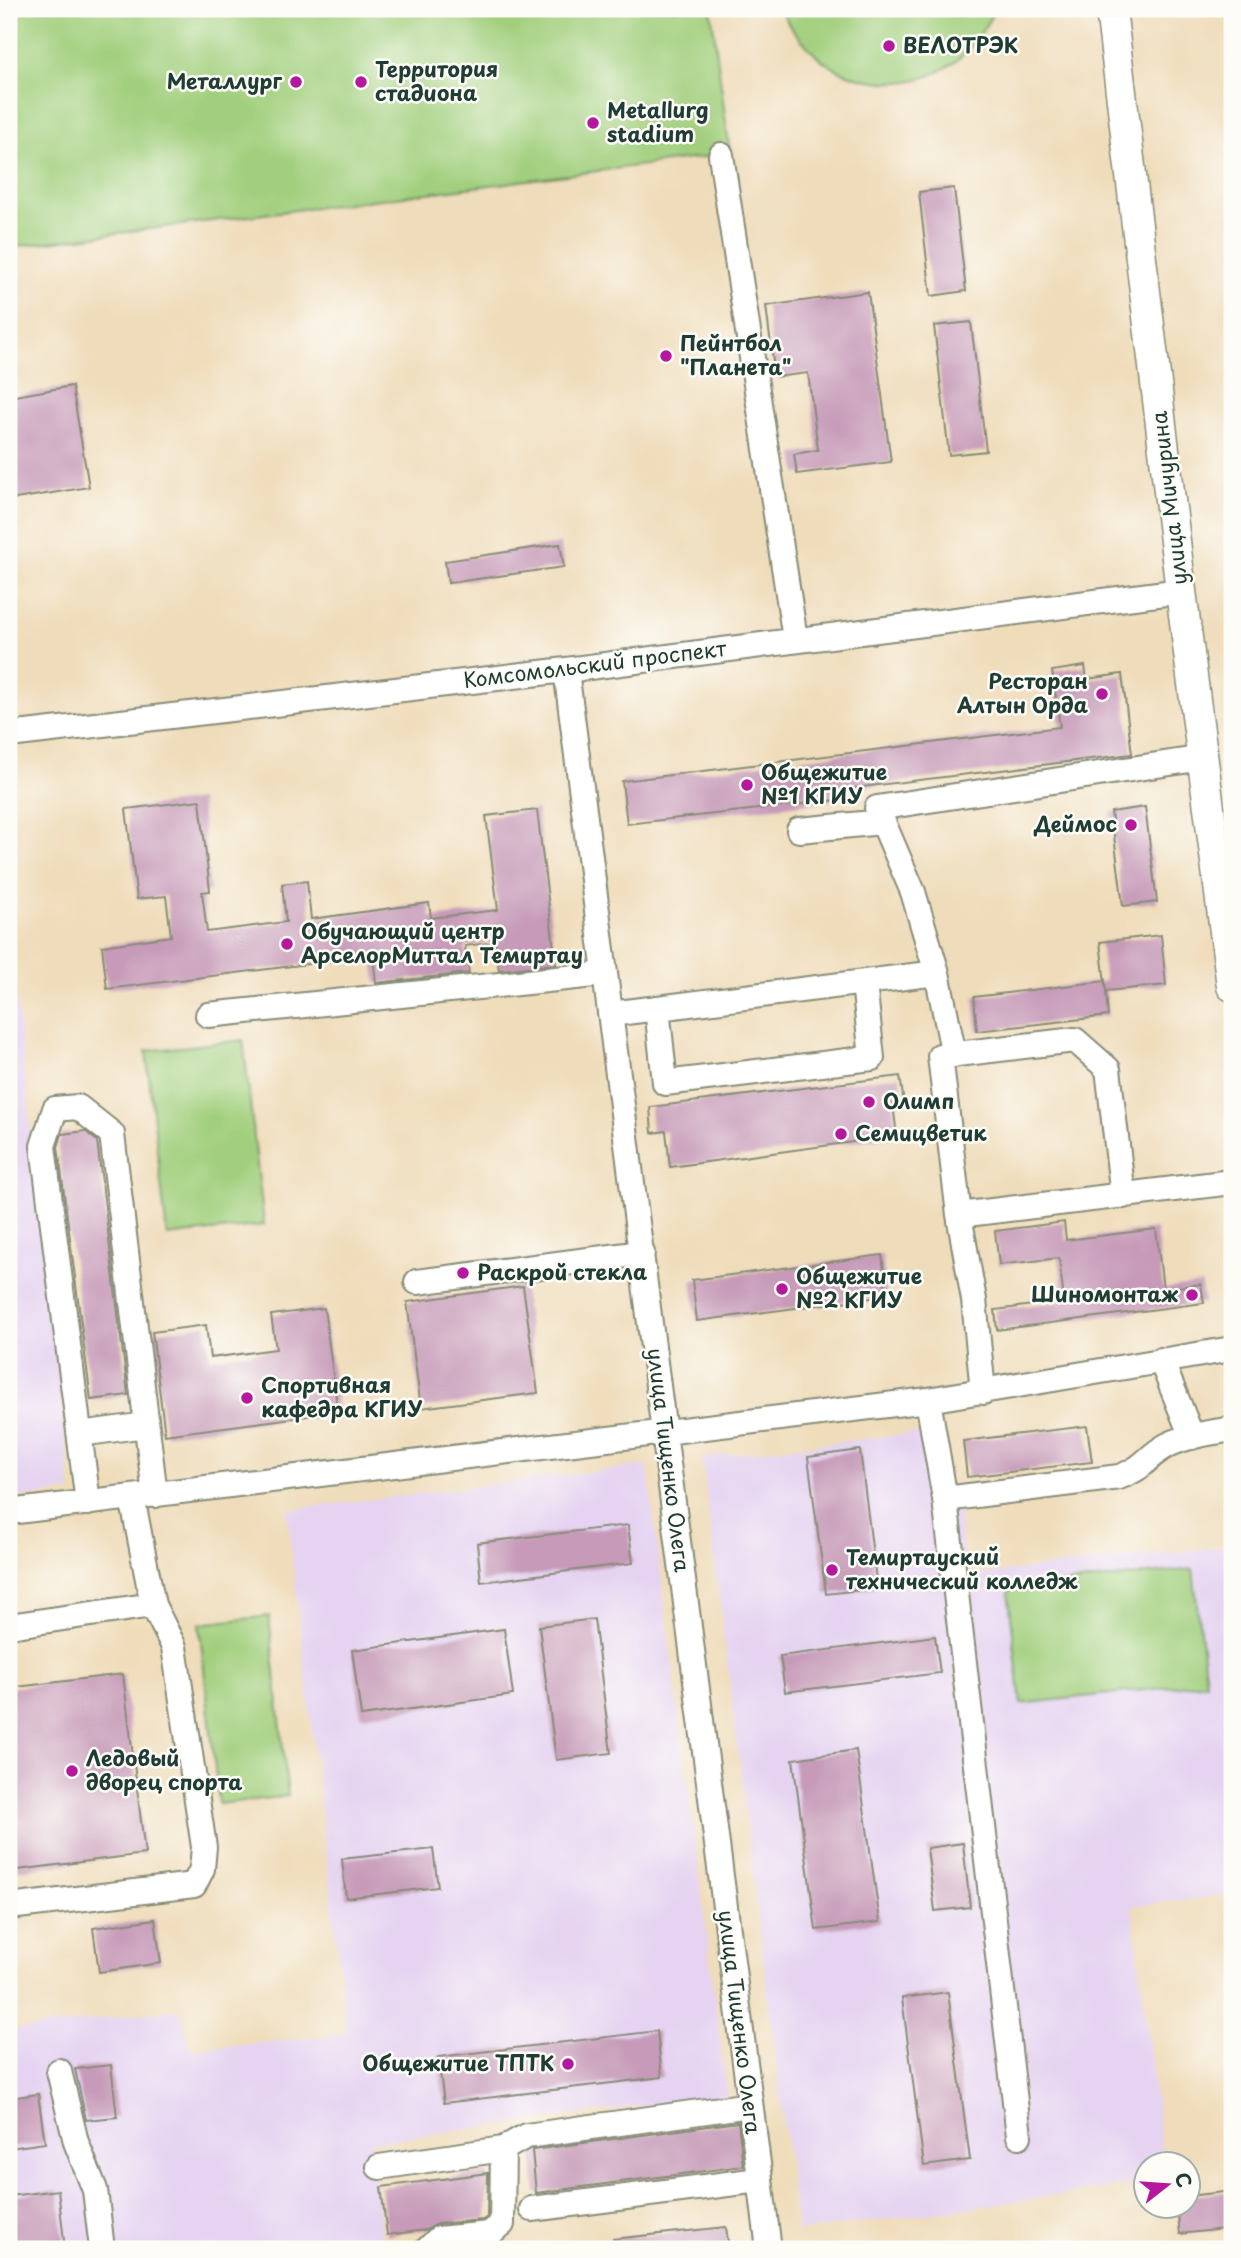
<svg xmlns="http://www.w3.org/2000/svg" width="1241" height="2258" font-family="'Playpen Sans',sans-serif">
	<rect width="100%" height="100%" fill="#fdfcf7"/>
	<filter id="ink" filterUnits="userSpaceOnUse"><feTurbulence type="fractalNoise" baseFrequency=".0143" numOctaves="2"/><feDisplacementMap in="SourceGraphic" scale="14" xChannelSelector="R" yChannelSelector="G"/><feConvolveMatrix kernelMatrix="1 2 1 2 8 2 1 2 1" color-interpolation-filters="sRGB"/></filter>
	<filter id="wash" filterUnits="userSpaceOnUse"><feTurbulence type="fractalNoise" baseFrequency=".00686" numOctaves="4" result="noise"/><feDisplacementMap in="SourceGraphic" scale="28" xChannelSelector="R" yChannelSelector="G"/><feGaussianBlur stdDeviation="1.57" result="paint"/><feColorMatrix in="noise" values="0 0 0 0 0 0 0 0 0 0 0 0 0 0 0 0 0 1.4 0 .05"/><feComposite in="paint" operator="in"/></filter>
	<g filter="url(#wash)">
		<rect width="100%" height="100%" fill="#efdcba"/>
		<path fill="#e5d3f1" d="M9,934l62,557 -62,8z
			M925,1432l8,75 24,-3 10,72 262,-30 3,31v317l-100,12 31,257 -17,1v19l-349,49 -95,-774z
			M647,1465l80,630 -356,47 12,107h-374v-218l170,-22 12,41 156,-16 -60,-524z"/>
		<path fill="#a1cf7d" stroke="#608658" stroke-width="2" d="M9,9h702l19,145 -721,93z
			M782,9h213c-10,19 -21,37 -38,51 -42,35 -113,27 -148,-12 -11,-13 -23,-23 -27,-39z
			M243,1040l21,185 -97,11 -21,-185z
			M1193,1569l13,114 -185,21 -13,-114z
			M269,1616l19,180 -69,8 -20,-180z"/>
		<g id="blocks">
			<path fill="#c69ab8" d="M954,188l12,103 -35,5 -12,-104z
				M868,292l23,170 -94,12 -3,-20 24,-4 -10,-77 -33,4 -9,-71z
				M971,322l15,129 -37,4 -15,-129z
				M72,386l17,101 -80,13v-103z
				M560,544l4,23 -116,16 -3,-22z
				M1085,666l2,13 35,-5 10,80 -287,35 1,10 -219,25 -5,-43 438,-54 -8,-56z
				M200,800l10,91 -8,1 5,40 79,-10 -4,-38 25,-3 4,38 118,-16 2,15 67,-8 -12,-94 51,-6 19,154 -57,6 -4,-28 -30,4 4,27 -93,10 -3,-27 -266,33 -5,-43 69,-10 -5,-40 -29,3 -11,-90z
				M1145,807l12,95 -34,4 -12,-94z
				M1161,935l5,50 -60,6 -6,-49z
				M1105,981l3,35 -131,15 -3,-34z
				M900,1076l4,27 -11,1 4,32 -227,31 -4,-36 -14,2 -2,-26z
				M85,1131l12,10 31,254 -37,5 -33,-253 4,-13z
				M1064,1222l2,18 90,-11 7,60 38,-5 3,19 -207,27 -2,-20 69,-9 -5,-43 -60,7 -4,-34z
				M882,1255l5,41 -190,25 -5,-41z
				M523,1286l15,107 -117,15 -14,-106z
				M324,1308l14,104 -173,23 -13,-103 54,-7 4,33 66,-9 -5,-34z
				M1087,1426l5,36 -125,15 -4,-36z
				M860,1450l17,138 -51,6 -18,-137z
				M628,1525l5,38 -152,19 -4,-39z
				M594,1619l17,134 -55,7 -17,-134z
				M504,1629l9,66 -152,21 -9,-66z
				M935,1636l5,37 -155,19 -5,-36z
				M123,1674l22,180 -136,17v-183z
				M856,1750l24,172 -64,8 -23,-171z
				M963,1843l7,64 -35,4 -8,-63z
				M433,1849l5,38 -92,11 -4,-39z
				M155,1919l6,44 -62,9 -6,-44z
				M948,1992l22,168 -46,6 -22,-168z
				M657,2031l5,46 -218,26 -6,-46z
				M111,2065l6,52 -31,3 -11,-51z
				M38,2094l7,49 -36,5v-50z
				M738,2122l5,44 -207,27 -4,-43z
				M488,2173l-1,44 -4,3 -46,4 -11,6 -39,5 -6,-48z
				M58,2190l7,59h-56v-53z
				M1232,2191v37l-52,6 -3,-28h11v-10z
				M726,2227l3,22h-116v-10z"/>
		</g>
	</g>
	<g filter="url(#ink)">
		<use href="#blocks" fill-opacity="0" stroke="#878c77" stroke-width="2"/>
		<g fill="none" stroke-linecap="round" stroke-linejoin="round">
			<defs>
				<path id="minor" d="M721,155l74,484
					M566,670l203,1579
					M9,735l557,-65 615,-79
					M799,830l84,-8
					M657,1008l8,75 207,-25 -8,-75
					M610,1014l327,-41
					M208,1015l397,-41
					M954,1055l-17,-82 -24,-81 -36,-84 326,-50
					M959,1215l-19,-159 135,-16 33,29 15,127
					M417,1282l225,-29
					M1161,1360l31,77
					M983,1392l-9,-92 -15,-85 273,-33
					M928,1400l17,99 174,-22c25,-8 29,-22 49,-32 20,-10 43,-12 64,-16
					M80,1434l66,-9
					M945,1499l74,637
					M88,1503l-45,-357 12,-37 23,-2 34,27 43,361
					M9,1512l919,-112 304,-51
					M9,1626l144,-21
					M9,1907l185,-22 8,-16 2,-22 -30,-200 -21,-42 -21,-108
					M59,2071l17,71 19,48 7,59
					M379,2167l124,-18 23,-13 224,-31
					M532,2209l227,-29
					M428,2249l10,-10 51,-5 13,-10 1,-75"/>
				<path id="major" d="M1111,9l70,582 51,395"/>
			</defs>
			<use href="#minor" stroke="#878c77" stroke-width="28"/>
			<use href="#major" stroke="#878c77" stroke-width="33"/>
			<use href="#minor" stroke="#fff" stroke-width="24"/>
			<use href="#major" stroke="#fff" stroke-width="30"/>
		</g>
	</g>
	<g fill="#b5179e" stroke="#fdfcf7" stroke-width="2.5">
		<circle cx="889" cy="46" r="7"/>
		<circle cx="296" cy="82" r="7"/>
		<circle cx="361" cy="82" r="7"/>
		<circle cx="593" cy="123" r="7"/>
		<circle cx="666" cy="356" r="7"/>
		<circle cx="1102" cy="694" r="7"/>
		<circle cx="747" cy="785" r="7"/>
		<circle cx="1131" cy="825" r="7"/>
		<circle cx="287" cy="944" r="7"/>
		<circle cx="869" cy="1102" r="7"/>
		<circle cx="841" cy="1134" r="7"/>
		<circle cx="463" cy="1273" r="7"/>
		<circle cx="782" cy="1289" r="7"/>
		<circle cx="1192" cy="1295" r="7"/>
		<circle cx="247" cy="1398" r="7"/>
		<circle cx="832" cy="1570" r="7"/>
		<circle cx="72" cy="1771" r="7"/>
		<circle cx="568" cy="2064" r="7"/>
	</g>
	<g text-anchor="middle" stroke-width="5" stroke-linejoin="round" paint-order="stroke">
		<g font-size="21" font-weight="bold" fill="#1f3d34" stroke="#fdfcf7" text-anchor="start">
			<text x="903" y="53">ВЕЛОТРЭК</text>
			<text x="375" y="77">Территория<tspan x="375" dy="24">стадиона</tspan></text>
			<text x="282" y="89" text-anchor="end">Металлург</text>
			<text x="607" y="118">Metallurg<tspan x="607" dy="24">stadium</tspan></text>
			<text x="680" y="351">Пейнтбол<tspan x="680" dy="24">"Планета"</tspan></text>
			<text x="1088" y="689" text-anchor="end">Ресторан<tspan x="1088" dy="24">Алтын Орда</tspan></text>
			<text x="761" y="780">Общежитие<tspan x="761" dy="24">№1 КГИУ</tspan></text>
			<text x="1117" y="832" text-anchor="end">Деймос</text>
			<text x="301" y="939">Обучающий центр<tspan x="301" dy="24">АрселорМиттал Темиртау</tspan></text>
			<text x="883" y="1109">Олимп</text>
			<text x="855" y="1141">Семицветик</text>
			<text x="477" y="1280">Раскрой стекла</text>
			<text x="796" y="1284">Общежитие<tspan x="796" dy="24">№2 КГИУ</tspan></text>
			<text x="1178" y="1302" text-anchor="end">Шиномонтаж</text>
			<text x="261" y="1393">Спортивная<tspan x="261" dy="24">кафедра КГИУ</tspan></text>
			<text x="846" y="1565">Темиртауский<tspan x="846" dy="24">технический колледж</tspan></text>
			<text x="86" y="1766">Ледовый<tspan x="86" dy="24">дворец спорта</tspan></text>
			<text x="554" y="2071" text-anchor="end">Общежитие ТПТК</text>
		</g>
		<g font-size="21" fill="#1f3d34" stroke="#fdfcf7">
			<text transform="translate(1170 498) rotate(-97)" y="7">улица Мичурина</text>
			<text transform="translate(595 665) rotate(-7)" y="7">Комсомольский проспект</text>
			<text transform="translate(668 1460) rotate(83)" y="7">улица Тищенко Олега</text>
			<text transform="translate(739 2022) rotate(83)" y="7">улица Тищенко Олега</text>
		</g>
	</g>
	<rect width="1241" height="2258" fill="none" stroke="#fdfcf7" stroke-width="35"/>
	<g transform="translate(1167 2185) rotate(73)"><circle r="33" fill="#fdfcf7" stroke="#a4b0a9" stroke-width="2"/>
	<path d="M0-5L12 26L0 18L-12 26Z" fill="#b5179e"/>
	<text y="-10" font-size="19" font-weight="bold" text-anchor="middle" fill="#1f3d34">С</text>
	</g>
</svg>
